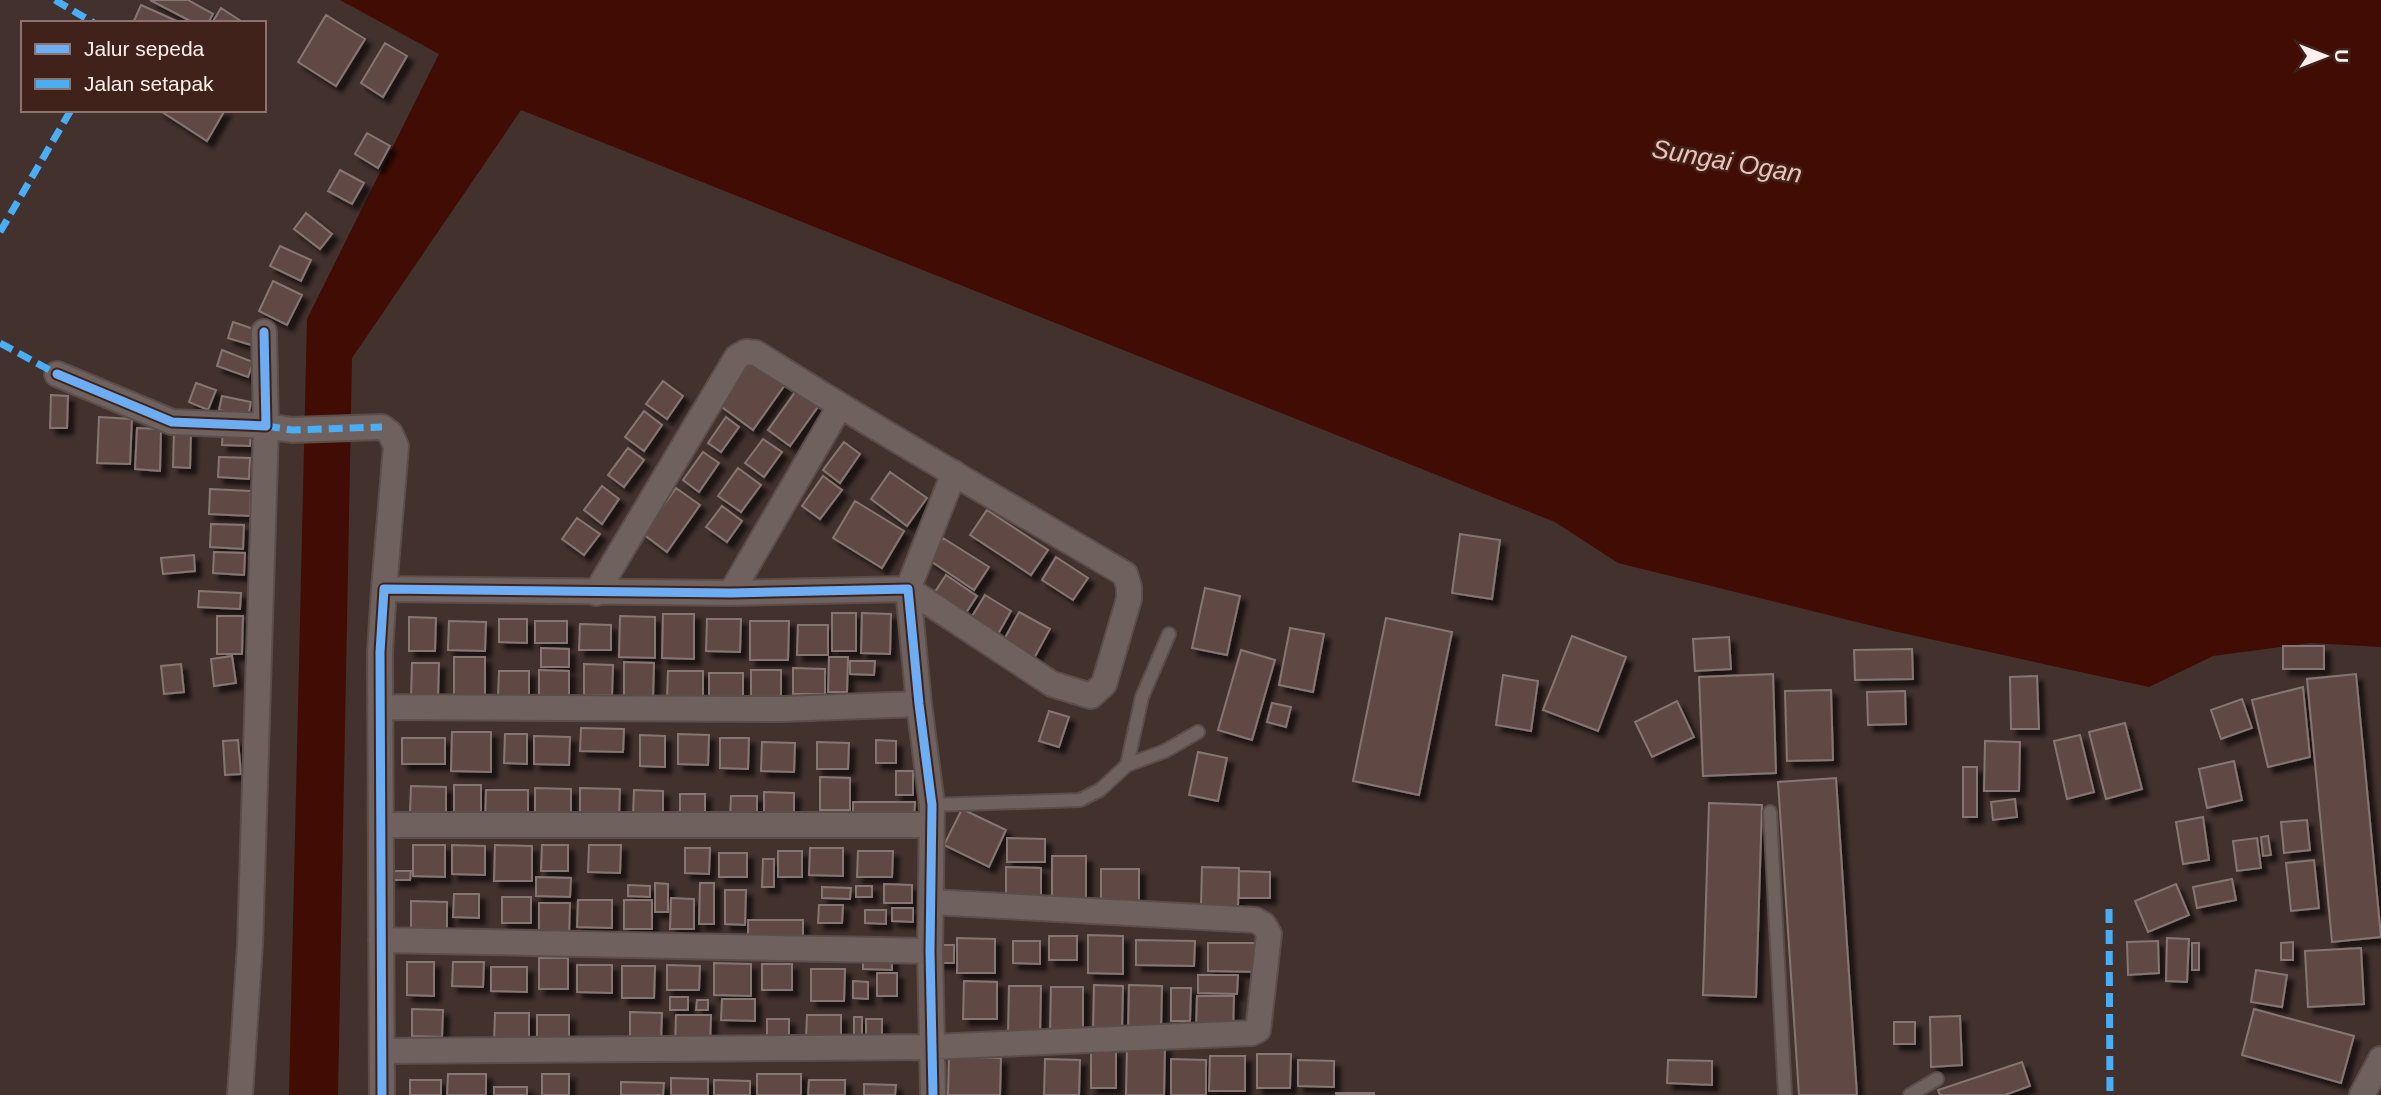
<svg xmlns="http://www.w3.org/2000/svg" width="2381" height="1095" font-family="Helvetica,sans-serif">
	<defs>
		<filter id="shadow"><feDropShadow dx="6" dy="6" stdDeviation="2" flood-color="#0009"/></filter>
	</defs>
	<rect width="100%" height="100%" fill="#42312d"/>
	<path fill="#410c04" d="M340,0h2041v647l-71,-4 -97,13 -64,31 -256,-56 -275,-68 -63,-41 -1034,-412 -169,248 -14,737h-49l18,-776 132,-265z"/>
	<path fill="#614a45" stroke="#857673" stroke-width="2" filter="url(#shadow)" d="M150,0h38l25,14 -5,9h-14z
		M141,5l40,18h-48z
		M221,8l23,15h-32z
		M326,15l39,24 -29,47 -38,-24z
		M385,43l22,13 -24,41 -22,-14z
		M159,110h66l-18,31z
		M367,133l23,13 -12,22 -23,-14z
		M340,170l24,13 -12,21 -24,-13z
		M306,213l26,21 -12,15 -26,-20z
		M280,246l31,14 -10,21 -31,-15z
		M273,281l29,14 -15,30 -28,-14z
		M233,322l24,8 -6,15 -23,-7z
		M222,350l31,12 -5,15 -31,-11z
		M753,357l34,25 -34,48 -34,-25z
		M663,381l20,15 -16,23 -21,-15z
		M196,383l20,7 -8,20 -19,-8z
		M798,388l22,16 -30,42 -22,-16z
		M51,395l17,1 -1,32h-17z
		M222,396l29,6 -3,15 -29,-7z
		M644,411l18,14 -18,26 -19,-14z
		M99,417l33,2 -2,45 -33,-1z
		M726,417l13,10 -18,25 -13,-9z
		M137,428l24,1 -1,42 -25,-2z
		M223,428l28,2 -1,16 -28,-1z
		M174,431l17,1 -1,36 -17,-1z
		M763,439l19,13 -18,25 -19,-14z
		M844,442l16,12 -20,29 -17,-13z
		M628,448l16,12 -20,27 -16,-12z
		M703,452l16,11 -20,29 -16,-12z
		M219,457l31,1 -1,21 -31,-2z
		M738,468l23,17 -20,27 -23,-16z
		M890,472l37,26 -20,28 -36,-27z
		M823,476l19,14 -22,29 -18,-13z
		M602,486l17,13 -17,25 -18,-14z
		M676,488l24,17 -33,47 -24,-18z
		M210,489l41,2 -1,25 -41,-2z
		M855,501l49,30 -22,37 -49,-30z
		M722,506l20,15 -15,21 -21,-15z
		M987,510l61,40 -17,25 -61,-40z
		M577,518l23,16 -16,21 -22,-16z
		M211,524l33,1 -1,24 -33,-2z
		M1460,534l40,6 -8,59 -40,-6z
		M943,538l46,29 -15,23 -45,-30z
		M214,552l31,1 -1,22 -31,-2z
		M194,555l1,16 -32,3 -2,-16z
		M1056,557l32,21 -15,22 -31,-20z
		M946,575l31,21 -15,23 -31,-21z
		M1205,588l35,8 -13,59 -35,-7z
		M199,591l42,2 -1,16 -42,-2z
		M985,595l26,16 -13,23 -27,-16z
		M1019,612l31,17 -19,35 -31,-17z
		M832,613h24v38h-24z
		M862,613l29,1 -1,40 -29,-1z
		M663,614h31v45l-32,-1z
		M217,616h26l-1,38h-25z
		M620,616l35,1v41l-36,-1z
		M409,617l27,1 -1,33h-26z
		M1386,618l66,14 -33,163 -66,-14z
		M499,619h28v24l-28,-1z
		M707,619h34l-1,33 -34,-1z
		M449,621l37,1 -1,29 -37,-1z
		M535,621h32v22h-32z
		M750,621h39l-1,39h-38z
		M580,624l31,1v25h-32z
		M798,625h30v30h-31z
		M1290,628l34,6 -11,58 -34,-7z
		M1572,636l54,21 -28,74 -55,-21z
		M1729,637l2,32 -36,2 -2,-32z
		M2283,646h41v23h-41z
		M541,648l28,1v18h-28z
		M1912,649l1,30 -58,1 -1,-30z
		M1241,650l34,10 -23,80 -34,-10z
		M232,656l4,27 -22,3 -3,-27z
		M454,657h31v42l-31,-1z
		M829,657h19l-1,35h-19z
		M850,661h25l-1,14 -24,-1z
		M624,662l30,1 -1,37h-29z
		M412,663h27l-1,34h-27z
		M181,664l3,28 -20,2 -3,-28z
		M584,664l29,1 -1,30h-28z
		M793,668l32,1v25h-32z
		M539,670l30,1v32h-30z
		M751,670h30v31h-30z
		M499,671h30v26h-31z
		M668,671h35v29l-36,-1z
		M709,673h34v27l-34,-1z
		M1773,674l3,99 -73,3 -4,-99z
		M2356,674l25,263 -49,5 -25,-263z
		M1503,675l35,6 -7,50 -35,-6z
		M2037,676l2,53h-28l-1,-52z
		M2303,687l7,70 -42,10 -16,-67z
		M1831,690l2,70 -46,1 -2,-70z
		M1905,691l1,33 -38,1 -1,-33z
		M2242,699l10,29 -31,11 -10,-29z
		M1677,701l17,36 -42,20 -17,-35z
		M1272,703l19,4 -5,20 -19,-5z
		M1049,711l20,6 -10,30 -20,-6z
		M2125,723l17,66 -36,10 -17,-67z
		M581,728l43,1 -1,23 -43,-1z
		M452,732h39v40l-40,-1z
		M505,734h22v30l-23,-1z
		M678,734l31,1 -1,30 -30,-1z
		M640,735l25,1v31l-25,-1z
		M2080,735l14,57 -27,7 -13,-58z
		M534,736l36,1 -1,28 -35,-1z
		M402,738h43v26h-43z
		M720,738h29l-1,31 -28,-1z
		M238,740l3,34 -16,1 -2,-34z
		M876,740l20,1v22h-20z
		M1985,741l35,1 -1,49h-35z
		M762,742l33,1 -1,29 -33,-1z
		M817,742l32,1 -1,26h-31z
		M1198,752l29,6 -9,43 -29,-6z
		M2234,761l8,39 -35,8 -8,-39z
		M1963,767h14v50h-14z
		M896,771h17v24h-17z
		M820,777l30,1v32h-30z
		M1836,778l21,317h-58l-21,-313z
		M454,785h27v28h-27z
		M411,786l35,1v25h-36z
		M535,788l36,1v26h-36z
		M580,788l40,1 -1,29 -39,-1z
		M486,790h42v33l-43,-1z
		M634,790l29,1v25h-30z
		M764,792l30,1v25l-30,-1z
		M680,794h25v22l-25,-1z
		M731,796h26v23h-27z
		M2015,799l2,18 -24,3 -2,-18z
		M853,802h62l-1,17 -61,-1z
		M1709,803l53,2 -6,192 -53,-2z
		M962,809l44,21 -17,37 -45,-22z
		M2203,817l6,43 -26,4 -7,-42z
		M2307,820l3,30 -26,3 -3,-31z
		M2268,836l3,19 -8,1 -2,-19z
		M1007,838l38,1v23h-38z
		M2257,838l4,30 -24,3 -4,-30z
		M413,845h32v32l-32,-1z
		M452,845l33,1v29l-33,-1z
		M495,845l37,1v35h-38z
		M542,845h26v26h-27z
		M589,845h32l-1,28 -32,-1z
		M685,848h25l-1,26 -24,-1z
		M810,848h33v28l-34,-1z
		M778,851h24v26h-24z
		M858,851h35l-1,26h-35z
		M719,853h28v24h-28z
		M1052,856h34v44l-34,-1z
		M763,859h11v28h-12z
		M2314,860l5,48 -28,3 -5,-48z
		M1006,867l35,1v32l-35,-1z
		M1202,867l37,1 -1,38h-37z
		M1101,869h38v34l-38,-1z
		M392,871h19l-1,9h-18z
		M1239,871l31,1v26h-31z
		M536,877l35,1 -1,19 -34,-1z
		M2232,879l4,21 -39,8 -4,-21z
		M655,883l13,1v28h-13z
		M700,883h14v41h-15z
		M884,884l28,1v18h-28z
		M2176,884l13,31 -41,17 -13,-31z
		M628,885l22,1v11l-22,-1z
		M856,886h16v11h-16z
		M822,887l29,1 -1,11 -28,-1z
		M725,890h21l-1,35 -20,-1z
		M454,894h25v24l-26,-1z
		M502,897h29v26h-29z
		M671,898l23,1v30h-24z
		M578,900h34v28l-35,-1z
		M624,900h28v29h-28z
		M411,901l36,1v29h-36z
		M539,903h31l-1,32h-30z
		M819,905h24l-1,18h-24z
		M892,908h21v14l-21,-1z
		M865,910h21v14l-21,-1z
		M748,920h55v21h-55z
		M1088,935l35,1v38l-35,-1z
		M1049,936h28v24h-28z
		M957,938l38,1v34h-38z
		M2167,938l22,1 -2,43 -21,-1z
		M1136,940l59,1 -1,25 -58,-1z
		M1013,941h27v23l-27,-1z
		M2158,941l1,32 -31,2 -1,-33z
		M2293,942v18h-12v-17z
		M1208,943h51l-1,29 -50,-1z
		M2192,943h7v27h-7z
		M935,945h19v18h-20z
		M2361,948l3,56 -56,3 -3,-56z
		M863,953h29v17l-29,-1z
		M539,958h29v31h-29z
		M407,962h27v34l-27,-1z
		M453,962h31l-1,25 -31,-1z
		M714,963l37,1v32l-37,-1z
		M762,964h30v26h-30z
		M577,965h35v28l-35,-1z
		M667,965l33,1 -1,24h-32z
		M622,966h33l-1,32h-32z
		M491,967h36v25l-36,-1z
		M811,969h34l-1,32h-33z
		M2256,970l31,5 -5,32 -31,-5z
		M877,973h20v23h-20z
		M1198,975h40l-1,19 -39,-1z
		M853,981l15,1v17l-15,-1z
		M964,981l33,1v37h-34z
		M1094,985l29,1 -1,45h-29z
		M1129,985l33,1 -1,46h-33z
		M1009,986h32l-1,50 -32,-1z
		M1051,987h32v45h-33z
		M1171,988h20l-1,33h-19z
		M1197,996h37l-1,36h-37z
		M670,997h18v13h-18z
		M722,999h33v22l-34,-1z
		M697,1000h11v10h-12z
		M412,1009l31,1 -1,27 -30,-1z
		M2254,1009l100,27 -13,47 -99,-28z
		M630,1012l32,1 -1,28 -31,-1z
		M495,1013h34v31h-35z
		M537,1015h32v22h-32z
		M676,1015h35l-1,30h-35z
		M807,1015h34v24h-35z
		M1960,1016l2,49 -31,2 -1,-50z
		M854,1017h8v24h-8z
		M767,1019h22v20l-22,-1z
		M866,1019h16v24h-16z
		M1894,1022h21v22h-21z
		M1127,1046h38l-1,49h-38z
		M1091,1049l25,1v38h-25z
		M1257,1054h34l-1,34h-33z
		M1210,1056h35v35h-36z
		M949,1057l52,1 -1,37h-52z
		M1045,1059l35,1 -1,35h-35z
		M1171,1059l35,1v35h-35z
		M1298,1060l36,1v26l-36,-1z
		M1668,1060l44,1v24l-45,-2z
		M2022,1062l8,24 -25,9h-65l-2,-5z
		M448,1074h38v21h-39z
		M542,1074h27v21h-27z
		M757,1074h44v21h-44z
		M671,1078l37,1v16h-37z
		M410,1080h31v15h-31z
		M714,1080l36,1v14h-36z
		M809,1080h36v15h-37z
		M621,1082l43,1 -1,12h-42z
		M864,1084l32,1 -1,10h-31z
		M494,1087h33v8h-33z
		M1336,1093h38v2h-38z"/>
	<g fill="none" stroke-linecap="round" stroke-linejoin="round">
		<defs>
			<path id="service" d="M1127,765l38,-14 33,-19
				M932,805l148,-5 20,-10 27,-25 15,-68 27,-63
				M1770,812l15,283
				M1910,1095l27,-16"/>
			<path id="minor" d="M57,374l115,48 94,4 -2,-94
				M596,593l141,-236 9,-5 10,1c121,77 245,148 369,221l4,13v12l-25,85 -13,12 -39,-12 -144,-95 46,-116
				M731,593l109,-187
				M380,707l403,2 136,-5
				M381,825h550
				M381,940l549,11
				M382,1051l550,-4 320,-14 6,-3 11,-96 -5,-9 -9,-5 -323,-18
				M240,1095l10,-150 16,-519 26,4 90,-3 8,6 6,13 -12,143
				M382,1095l-2,-443 4,-63 347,4 177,-4 11,115 13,101 -2,146 3,144
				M2362,1095l19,-36"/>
		</defs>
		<use href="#service" stroke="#5a4d4a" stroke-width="16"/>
		<use href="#minor" stroke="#5a4d4a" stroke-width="28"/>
		<use href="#service" stroke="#6f615e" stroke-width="12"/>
		<use href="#minor" stroke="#6f615e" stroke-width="24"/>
		<path stroke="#49aef6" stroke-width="7" stroke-dasharray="14 7" stroke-linecap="butt" d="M55,0l39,23
			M0,232l71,-122
			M0,343l57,31
			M266,426l26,4 90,-3
			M2109,909l1,186"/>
		<defs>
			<path id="cycleway" d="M57,374l115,48 94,4 -2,-94
				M382,1095l-2,-443 4,-63 347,4 177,-4 11,115 13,101 -2,146 3,144"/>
		</defs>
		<use href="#cycleway" stroke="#40221a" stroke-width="13"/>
		<use href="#cycleway" stroke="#6dadf4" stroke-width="9"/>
	</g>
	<g text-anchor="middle" stroke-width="5" stroke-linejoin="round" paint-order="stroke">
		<g font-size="26" font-style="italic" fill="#f0c2b6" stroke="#40221a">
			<text transform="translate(1727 161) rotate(10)" y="9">Sungai Ogan</text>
		</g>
	</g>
	<rect x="21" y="21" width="245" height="91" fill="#40221a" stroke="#8b746e" stroke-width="2"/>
	<rect x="35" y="44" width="35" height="10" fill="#6dadf4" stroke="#8b746e" stroke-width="2"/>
	<text x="84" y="56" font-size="21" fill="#fcefec">Jalur sepeda</text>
	<rect x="35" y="79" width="35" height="10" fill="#49aef6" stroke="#8b746e" stroke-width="2"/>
	<text x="84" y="91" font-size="21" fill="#fcefec">Jalan setapak</text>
	<g transform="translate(2325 56) rotate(90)" stroke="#40221a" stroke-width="5" paint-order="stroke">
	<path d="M0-5L12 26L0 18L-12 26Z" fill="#fcefec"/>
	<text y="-10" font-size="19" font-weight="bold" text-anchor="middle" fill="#fcefec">U</text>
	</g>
</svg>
